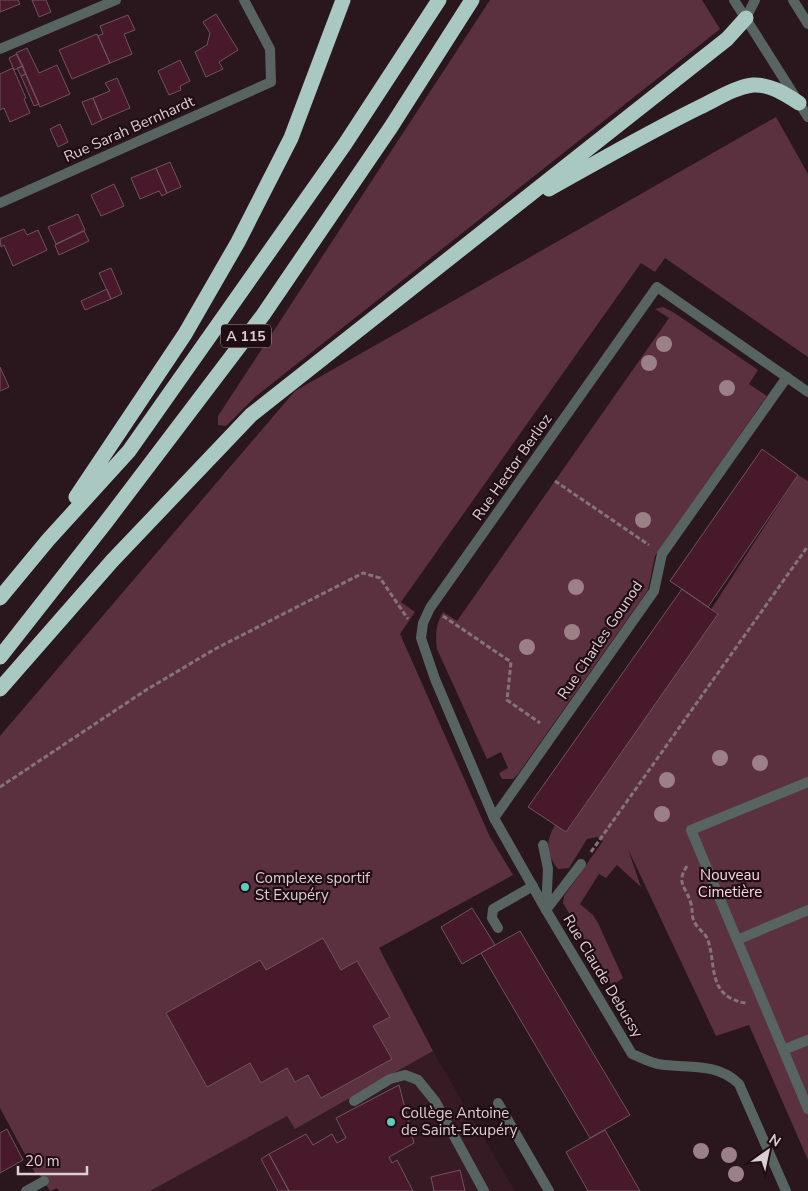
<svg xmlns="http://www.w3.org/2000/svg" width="808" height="1191" font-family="'Nunito Sans',sans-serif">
	<rect width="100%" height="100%" fill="#2a161d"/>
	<path fill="#361b25" d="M433,1051l82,140h-365l137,-76 8,14z"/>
	<path fill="#5b3140" d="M490,0h212l18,29 -465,368 -29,29 -8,-1v-9z
		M776,117l32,57v183l-143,-99 -10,14 -14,-9 -240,339 14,10 -15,22 90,203 23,38 -134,73 54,103 -138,78 -8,-13 -137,75h-91l-2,-3 -7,3 -11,-17 -3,1 -36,-67v-372l295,-345z
		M663,307l10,5 85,58 -9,14 18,12 -112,160 -7,34 -130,184 -5,5h-11l-3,-6 9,-5 -7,-16 -14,7 -50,-110c-2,-13 -1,-25 6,-37l14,9 212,-303 -14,-9z
		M798,475l10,6v679l-59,-135 -33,11 -88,-187 13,38 -24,-22 -11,13 -7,-4 -19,30 13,11 5,8 25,55 -11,8 -49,-83 1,-7 39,-55 -6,-4 -10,2 -18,29 -11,1c-12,-15 -13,-27 -3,-44l11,7 9,-12z"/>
	<path fill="#48182b" stroke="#6e555d" d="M0,0h18l2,4 -20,8z
		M32,0h14l5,12 -12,5z
		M216,14l22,36 -19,12 4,7 -17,8 -11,-25 12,-7 3,-12 -7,-11z
		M128,15l7,15 -11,4 8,20 -22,9 -12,-27 5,-2 -3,-8z
		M97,34l13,29 -38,16 -13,-29z
		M27,48l12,25 18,-8 13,29 -30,13 -24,-54z
		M17,54l6,12 -9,4 -5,-12z
		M180,60l10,21 -10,5 1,4 -12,5 -11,-24z
		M23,66l3,8 -5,2 -4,-8z
		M13,68l13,30 -2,1 6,14 -20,9 -6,-14 -4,2v-36z
		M26,74l13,30 -5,2 -13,-30z
		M117,78l13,30 -28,12 -9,-22 17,-7 -5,-8z
		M93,98l9,22 -10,5 -10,-23z
		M60,124l8,18 -10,5 -8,-18z
		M170,162l11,25 -14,6 -11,-25z
		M156,168l11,25 -5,3 -3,-5 -19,8 -9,-21z
		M114,184l10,22 -23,10 -10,-21z
		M78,214l7,16 -29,14 -8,-17z
		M24,229l3,6 11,-5 9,20 -34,16 -9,-21 -3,2 -1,-8z
		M84,231l5,10 -30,14 -4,-10z
		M111,268l11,26 -11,5 -12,-26z
		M107,289l4,10 -26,11 -4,-9z
		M0,367l9,20 -9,4z
		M762,449l36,26 -90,132 -38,-26z
		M682,589l36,25 -152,218 -38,-25z
		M472,908l23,37 -33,19 -21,-37z
		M520,931l110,184 -40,23 -109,-185z
		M323,938l18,32 16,-9 33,56 -17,9 19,33 -71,39 -13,-23 -13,7 -8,-14 -26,15 -11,-20 -43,24 -41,-74 94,-53 6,10z
		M399,1085l15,58 -25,14 3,6 5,-3 16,31h-124l-20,-37 37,-20 7,11 19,-11 5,9 9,-5 -10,-20z
		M7,1129l16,31 -23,13v-40z
		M605,1130l35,61h-52l-22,-39z
		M269,1154l20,37h-11l-17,-32z
		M460,1170l5,21h-31l-3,-14z"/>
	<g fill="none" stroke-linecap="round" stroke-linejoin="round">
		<path stroke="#857379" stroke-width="3" stroke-dasharray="5 2.5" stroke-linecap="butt" d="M555,481l94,64
			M443,616l68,46 -4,38 33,23
			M0,787l146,-97 69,-41 148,-76 17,5 28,41
			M591,852l217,-306
			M687,866c-12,18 0,21 4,38 2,7 0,13 4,19 3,6 9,9 12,15 9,21 1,49 25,61 6,2 9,4 15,4"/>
		<path stroke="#576461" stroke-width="10" d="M808,782l-117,48 117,279
			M494,818l160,-227 8,-37 125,-177
			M543,845l5,24 -2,41
			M546,910l35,-46
			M498,928l-6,-10 1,-9 40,-23
			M737,940l71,-30
			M783,1050l25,-10
			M354,1101l36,-22 15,-4 13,5 17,21 49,90"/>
		<path stroke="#576461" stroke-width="10" d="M0,49l116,-49
			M0,203l271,-121 -1,-33 -26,-49
			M498,1103l51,88
			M26,1191l18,-10
			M786,1191l-47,-107c-23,-23 -53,-15 -81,-20 -9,-2 -18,-7 -26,-10l-86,-144 -52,-92 -59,-139 -14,-41 2,-15 7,-15 227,-321 151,105"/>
		<path stroke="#576461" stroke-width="10" d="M734,0l74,117
			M793,0l15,24
			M746,18l9,-18"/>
		<path stroke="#a9c8c1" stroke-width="15" d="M549,189c50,-28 100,-57 151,-82 17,-8 35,-20 53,-22 17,-1 32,9 46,18
			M76,497l109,-163 53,-92 53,-104 52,-138
			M0,598l48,-58 81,-89 216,-307 94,-144
			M0,657l106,-135 157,-207 128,-188 81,-127
			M0,689l112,-128 139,-146 476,-376 19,-21"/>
	</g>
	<g fill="#9c8088">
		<circle cx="664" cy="344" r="8"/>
		<circle cx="649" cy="363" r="8"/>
		<circle cx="727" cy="388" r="8"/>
		<circle cx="643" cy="520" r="8"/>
		<circle cx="576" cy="587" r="8"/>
		<circle cx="572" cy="632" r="8"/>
		<circle cx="527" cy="647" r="8"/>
		<circle cx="720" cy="758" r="8"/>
		<circle cx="760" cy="763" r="8"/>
		<circle cx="667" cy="780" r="8"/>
		<circle cx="662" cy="814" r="8"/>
		<circle cx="701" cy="1151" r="8"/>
		<circle cx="729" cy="1155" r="8"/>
		<circle cx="736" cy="1174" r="8"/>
	</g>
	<g fill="#5ccebb" stroke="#200d14" stroke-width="2">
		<circle cx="245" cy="887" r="5"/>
		<circle cx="391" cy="1122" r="5"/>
	</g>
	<g text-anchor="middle" stroke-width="4.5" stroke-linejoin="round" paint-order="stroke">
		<rect fill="#200d14" stroke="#a4949a" stroke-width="1" x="221" y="324.5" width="50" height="23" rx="4"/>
		<g font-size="14" font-weight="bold" fill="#ddced3">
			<text x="246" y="341">A 115</text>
		</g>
		<g font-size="15" fill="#ddced3" stroke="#200d14">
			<text transform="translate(129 129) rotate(-24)" y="5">Rue Sarah Bernhardt</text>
			<text transform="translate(512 467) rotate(-55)" y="5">Rue Hector Berlioz</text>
			<text transform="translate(600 640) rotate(-56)" y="5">Rue Charles Gounod</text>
			<text transform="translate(603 976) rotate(59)" y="5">Rue Claude Debussy</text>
		</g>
		<g font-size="15" fill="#fad6e0" stroke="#200d14">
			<text x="730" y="880">Nouveau<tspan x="730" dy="17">Cimetière</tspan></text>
		</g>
		<g font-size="15" fill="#ddced3" stroke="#200d14" text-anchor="start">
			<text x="255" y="883">Complexe sportif<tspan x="255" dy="17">St Exupéry</tspan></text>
			<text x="401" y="1118">Collège Antoine<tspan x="401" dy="17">de Saint-Exupéry</tspan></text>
		</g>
	</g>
	<g transform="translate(768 1151) rotate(33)" stroke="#200d14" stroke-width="4" paint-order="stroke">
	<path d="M0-4L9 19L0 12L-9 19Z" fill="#ddced3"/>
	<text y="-8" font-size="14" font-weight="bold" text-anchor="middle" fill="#ddced3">N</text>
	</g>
	<path d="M18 1166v8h69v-8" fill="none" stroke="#ddced3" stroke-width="2.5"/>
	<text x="25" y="1166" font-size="15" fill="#ddced3" stroke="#200d14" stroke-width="4" paint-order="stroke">20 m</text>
</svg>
